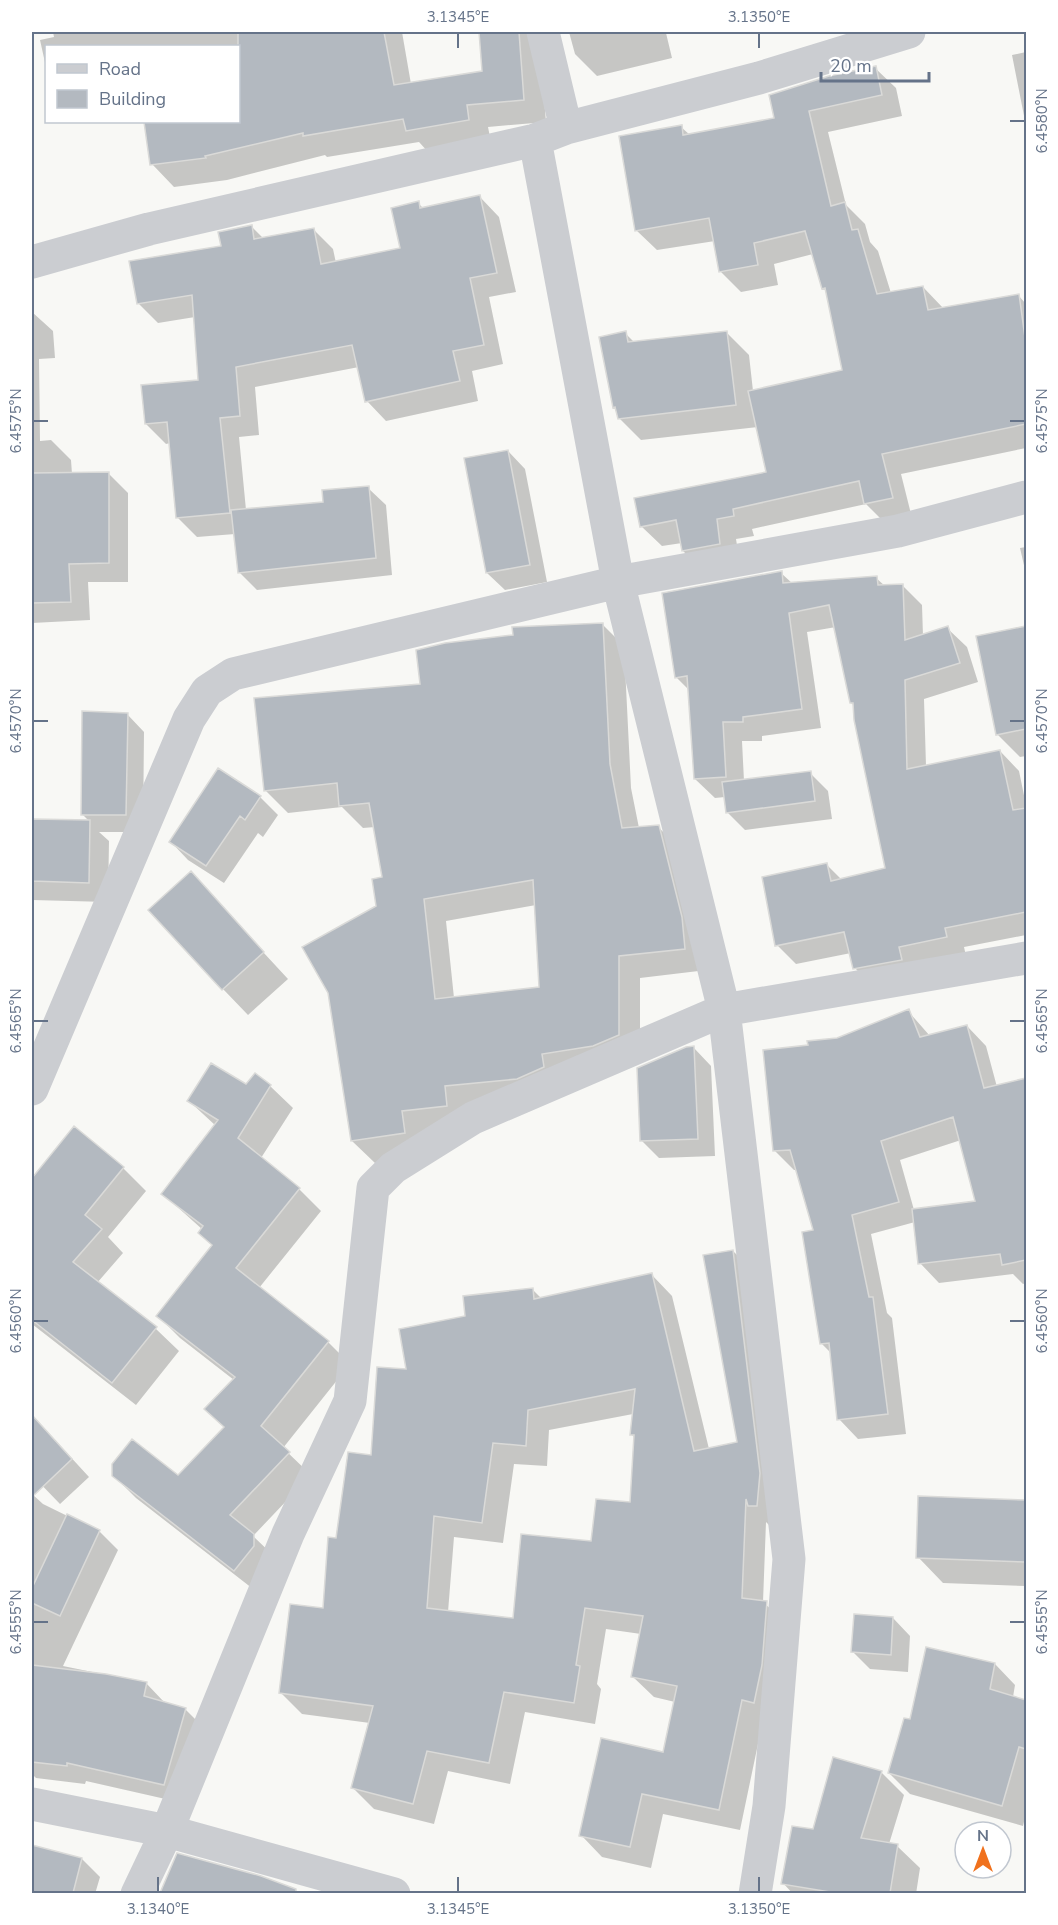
<svg xmlns="http://www.w3.org/2000/svg" width="1058" height="1925" font-family="'Nunito Sans',sans-serif">
	<rect width="100%" height="100%" fill="#f8f8f5"/>
	<path fill="#0003" fill-rule="evenodd" d="M53,32h349l9,52 73,-12 -4,-40h52l7,6 7,84 -58,5 3,15 -62,11 -10,-11 -92,15 -2,-2 -98,25 -53,7 -22,-23 -6,-42h92v-76h-192v21l-6,-27 14,-3z
		M569,32h102l-5,1 6,25 -75,18 -22,-22z
		M1026,52v74l-14,-71z
		M875,68l21,20 6,28 -74,16 18,73 19,19 5,18 8,9 13,42 32,-6 21,22 74,-14 8,9v144l-125,26 11,44 -26,6 -20,-20 -114,25 2,7 -18,3 4,25 -36,7 -21,-20 -1,-8 -20,3 -21,-20 127,-53 -10,-46 -117,13 -22,-22 -5,-11 11,-74 10,10 92,-10 22,22 4,36 91,-20 -17,-80 -14,-37 -39,10 4,21 -37,7 -21,-21 -5,-30 -58,9 -21,-20 45,-103 9,8 86,-16z
		M480,197l19,20 17,75 -27,5 14,67 -31,7 6,30 -92,20 -19,-20 -8,-34 -104,20 4,48 -20,2 7,73 79,-7 43,-15 18,17 6,70 -135,15 -18,-18 -4,-38 -38,3 -20,-20 -7,-74 -4,1 -20,-20 54,-42 -5,-65 -37,6 -20,-20 113,-77 12,12 50,-9 20,20 3,14 66,-14 16,-46 6,6z
		M32,312l21,19 2,27 -16,1 1,82 11,-1 20,20 1,14 36,-1 20,20v89h-40l2,38 -58,3z
		M508,451l17,18 22,113 -42,8 -18,-17z
		M1026,547v27l-6,-26z
		M781,573l12,11 83,-6 9,8h18l19,19 1,31 24,-8 20,19 11,35 -54,17 2,67 74,-15 19,20 7,34v130l-62,12 2,9 -92,32 -19,-20 -4,-15 -55,11 -19,-19 50,-80 15,15 44,-10 -31,-164 -4,-3 -15,-76 -29,5 14,96 -59,8v5h-20l2,40 66,-8 18,18 4,28 -87,11 -18,-18 -2,-15 -10,1 -20,-19 -6,-89 -13,-13z
		M602,624l22,22 7,142 8,40 19,-1 23,22 26,121 -67,8v79l-214,98 -51,8 -23,-22 31,-263 -8,-51 -12,1 -21,-21 -54,6 -22,-22 155,-106zM536,905l5,83 -87,10 -8,-77z
		M1026,627v129l-6,1 -22,-22 -20,-97z
		M127,714l17,18 -1,100h-44l10,9 -1,61 -76,-2v-79l58,1 -8,-8z
		M219,770l41,27 18,18 -15,22 -5,-4 -34,50 -36,-23 -17,-18z
		M190,873l98,106 -40,36 -25,-26z
		M908,1011l22,25 37,-10 19,20 11,41 29,-8v204l-3,1 -10,-10 -74,9 -19,-20 -5,-41 -44,12 16,79 5,5 14,116 -48,5 -19,-20 -7,-65 -11,-11 -6,-112 -18,-61h-3l-19,-19 35,-104 27,-8zM961,1140l16,62 -63,8 -14,-50z
		M694,1048l17,18 4,90 -56,2 -17,-17z
		M246,1086h24l23,22 -32,50 38,31 22,22 -62,77 69,54 22,22 -67,84 28,27 -58,61 23,22 -19,34 -121,-94 -23,-23 66,2 46,-49 -19,-19 28,-29 -54,-42 -22,-22 55,-70 -13,-13 3,-3 -40,-36 53,-68 -27,-25z
		M123,1168l23,23 -38,46 15,16 -26,30 59,46 23,22 -43,54 -104,-81v-27l8,1 -8,-24v-50l4,-6 -4,-4v-41l3,3z
		M733,1251l21,21 17,255 -5,-5 -3,80 24,22 -24,96 -23,110 -77,-16 -12,54 -49,-11 -21,-22 83,-81 11,-52 -21,-5 -22,-21 9,-42 -35,-5 -9,55 4,5 -6,35 -70,-12 -15,72 -62,-13 -14,53 -60,-15 -21,-21 17,-65 -68,-9 -22,-22 44,-82 13,-71 71,-168 59,-53 65,-29 10,10 109,-25 21,22 37,153 29,-6zM633,1414l-2,20 4,4 -4,66 -117,116 -66,-8 6,-75 49,6 11,-79 33,2 2,-36z
		M32,1415l57,62 -29,27 -28,-29z
		M32,1494l11,10 57,28 18,18 -55,116 83,17 19,20 20,6 19,19 -21,75 -97,-22 -1,3 -49,-6 -4,-4z
		M920,1498l106,3v85l-83,-3 -25,-26z
		M893,1618l17,18 -2,36 -38,-3 -17,-17z
		M995,1664l20,21 -2,12 13,4v112l-3,13 -113,-32 -21,-21 22,-52z
		M881,1772l23,23 -15,49 8,2 23,22 -4,26h-123l-10,-11 31,-52z
		M32,1847l50,12 18,18 -5,17h-63z
		M260,1878l46,16h-145l2,-8z"/>
	<path fill="#b3b9c0" stroke="#dadad8" stroke-width="1.5" fill-rule="evenodd" d="M238,32h146l10,53 88,-14 -3,-39h40l5,68 -57,5 2,15 -63,11 -3,-12 -100,17v-3l-98,23 1,2 -56,7 -6,-43h94z
		M876,66l6,29 -73,16 22,95 14,-4 7,28 6,-1 19,65 46,-8 5,24 91,-16 7,51v79l-144,30 11,44 -29,6 -5,-23 -126,28 1,7 -17,3 3,25 -38,7 -6,-31 -36,7 -6,-29 132,-26 -18,-81 94,-21 -17,-82 -3,1 -17,-58 -51,12 4,22 -39,7 -10,-54 -74,13 -16,-95 63,-11 1,10 91,-17 -5,-23 60,-19z
		M480,195l17,78 -27,5 14,67 -31,6 7,30 -95,21 -13,-57 -116,22 4,49 -20,2 10,95 -54,5 -9,-96 -22,2 -4,-39 57,-5 -6,-85 -55,9 -8,-43 92,-15 -3,-14 34,-7 2,14 60,-11 7,36 79,-16 -9,-40 28,-7 1,7z
		M626,331l2,11 99,-11 9,74 -118,14 -3,-12 -2,1 -14,-71z
		M508,450l22,115 -44,8 -22,-115z
		M109,472v91l-40,1 2,38 -39,1v-130z
		M369,486l7,72 -138,15 -7,-63 92,-8 -1,-12z
		M782,571l1,12 94,-7 1,9 25,-1 2,56 43,-14 12,37 -55,17 2,89 93,-19 13,60 13,-2v104l-81,16 2,9 -48,10 3,13 -49,9 -9,-37 -69,14 -13,-69 65,-14 4,18 54,-13 -31,-148 -1,-17h-3l-21,-98 -40,8 13,96 -59,8v5h-20l3,55 -32,2 -7,-103 -12,2 -13,-85z
		M603,623l7,141 12,64 37,-3 23,92 3,32 -66,7v79l-26,11 -51,8 2,13 -27,12 -72,7 2,20 -45,5 3,22 -54,8 -23,-148 -26,-46 74,-41 -4,-27 10,-2 -13,-74 -30,3 -2,-23 -73,8 -10,-93 166,-14 -4,-34 29,-7 68,-8 -1,-8zM533,880l6,107 -104,12 -11,-100z
		M1026,626v103l-30,6 -20,-99z
		M82,711l46,2 -2,102h-45z
		M218,768l43,28 -16,24 -5,-4 -34,50 -37,-24z
		M811,771l4,30 -89,12 -4,-31z
		M32,819l58,1 -1,63 -57,-2z
		M191,871l73,81 -42,38 -74,-80z
		M909,1009l11,28 47,-12 17,63 42,-10v182l-24,5 -2,-11 -82,10 -6,-55 63,-8 -22,-84 -72,24 18,61 -47,13 17,82h4l15,117 -51,6 -8,-77 -9,1 -18,-112 11,-2 -23,-80 -17,1 -10,-101 45,-5 -1,-4 30,-3z
		M694,1046l4,93 -58,2 -3,-73 49,-21z
		M211,1063l35,21 9,-11 16,12 -33,53 62,50 -64,80 93,73 -68,85 29,26 -60,63 24,19v12l-20,25 -122,-95v-12l20,-25 46,36 46,-48 -20,-18 31,-32 -79,-61 56,-71 -14,-12 5,-7 -42,-32 57,-74 -31,-19z
		M74,1126l50,41 -39,48 17,14 -29,33 84,65 -45,56 -80,-63v-142z
		M733,1250l27,223 -3,33h-9l-2,-7 -4,99 25,3 -5,64 -8,38 -12,-3 -23,110 -77,-16 -12,53 -51,-11 22,-98 62,14 14,-66 -46,-9 12,-61 -58,-8 -9,57 4,1 -6,37 -70,-11 -15,71 -62,-12 -14,53 -62,-16 22,-82 -94,-13 11,-89 33,4 5,-71 8,1 12,-86 23,3 6,-88 29,2 -7,-40 66,-13 -2,-20 70,-8 1,11 118,-26 42,178 43,-9 -34,-187zM635,1389l-5,46h4l-4,67 -34,-3 -5,42 -70,-7 -8,84 -86,-10 7,-92 48,7 11,-80 33,3 2,-36z
		M32,1415l40,44 -40,38z
		M918,1496l108,4v62l-110,-4z
		M67,1514l33,16 -40,86 -28,-13v-15z
		M854,1614l39,3 -2,38 -40,-3z
		M926,1647l69,16 -5,26 36,11v49l-7,-2 -17,59 -114,-33 16,-55 6,1z
		M32,1665l74,9 41,8 -3,14 42,12 -22,77 -97,-22v3l-35,-4z
		M833,1757l49,14 -21,67 37,6 -8,49h-54l-55,-9 11,-58 21,3z
		M32,1845l50,13 -9,35h-41z
		M177,1853l84,23 35,13v4h-136z"/>
	<g fill="none" stroke-linecap="round" stroke-linejoin="round">
		<path stroke="#cbcdd1" stroke-width="33" d="M543,32l23,96
			M535,140l83,442 106,428 65,549 -20,247 -14,88
			M32,262l117,-33 386,-89 31,-12 193,-50 150,-46
			M32,1089l157,-370 18,-28 26,-17 385,-92 280,-51 128,-34
			M32,1804l135,27 227,63
			M137,1894l30,-63 121,-297 62,-133 23,-213 20,-20 80,-50 251,-108 302,-52"/>
	</g>
	<path fill="none" stroke="#657389" stroke-width="2" d="M458,33v15M759,33v15M1010,121h15M33,421h15M1010,421h15M33,721h15M1010,721h15M33,1021h15M1010,1021h15M33,1321h15M1010,1321h15M33,1622h15M1010,1622h15M158,1877v15M458,1877v15M759,1877v15"/>
	<rect width="1058" height="1925" fill="none" stroke="#ffffff" stroke-width="66"/>
	<rect x="45" y="45" width="195" height="78" fill="#ffffff" stroke="#c1c7d0" stroke-width="1.5"/>
	<rect x="57" y="64" width="30" height="9" fill="#cbcdd1" stroke="#c1c7d0" stroke-width="1.5"/>
	<text x="99" y="75" font-size="18" fill="#657389">Road</text>
	<rect x="57" y="90" width="30" height="18" fill="#b3b9c0" stroke="#c1c7d0" stroke-width="1.5"/>
	<text x="99" y="105" font-size="18" fill="#657389">Building</text>
	<g transform="translate(983 1850)"><circle r="28" fill="#ffffff" stroke="#c1c7d0" stroke-width="1.5"/>
	<path d="M0-4.5L10 22L0 15L-10 22Z" fill="#f0711d"/>
	<text y="-9" font-size="16" font-weight="bold" text-anchor="middle" fill="#657389">N</text>
	</g>
	<path d="M821 72v9h108v-9" fill="none" stroke="#657389" stroke-width="3"/>
	<text x="830" y="72" font-size="18" fill="#657389" stroke="#ffffff" stroke-width="4.5" paint-order="stroke">20 m</text>
	<rect x="33" y="33" width="992" height="1859" fill="none" stroke="#657389" stroke-width="2"/>
	<g font-size="15" text-anchor="middle" fill="#657389">
		<text x="458" y="22">3.1345°E</text>
		<text x="759" y="22">3.1350°E</text>
		<text transform="translate(1042 121) rotate(-90)" y="5">6.4580°N</text>
		<text transform="translate(16 421) rotate(-90)" y="5">6.4575°N</text>
		<text transform="translate(1042 421) rotate(-90)" y="5">6.4575°N</text>
		<text transform="translate(16 721) rotate(-90)" y="5">6.4570°N</text>
		<text transform="translate(1042 721) rotate(-90)" y="5">6.4570°N</text>
		<text transform="translate(16 1021) rotate(-90)" y="5">6.4565°N</text>
		<text transform="translate(1042 1021) rotate(-90)" y="5">6.4565°N</text>
		<text transform="translate(16 1321) rotate(-90)" y="5">6.4560°N</text>
		<text transform="translate(1042 1321) rotate(-90)" y="5">6.4560°N</text>
		<text transform="translate(16 1622) rotate(-90)" y="5">6.4555°N</text>
		<text transform="translate(1042 1622) rotate(-90)" y="5">6.4555°N</text>
		<text x="158" y="1914">3.1340°E</text>
		<text x="458" y="1914">3.1345°E</text>
		<text x="759" y="1914">3.1350°E</text>
	</g>
</svg>
